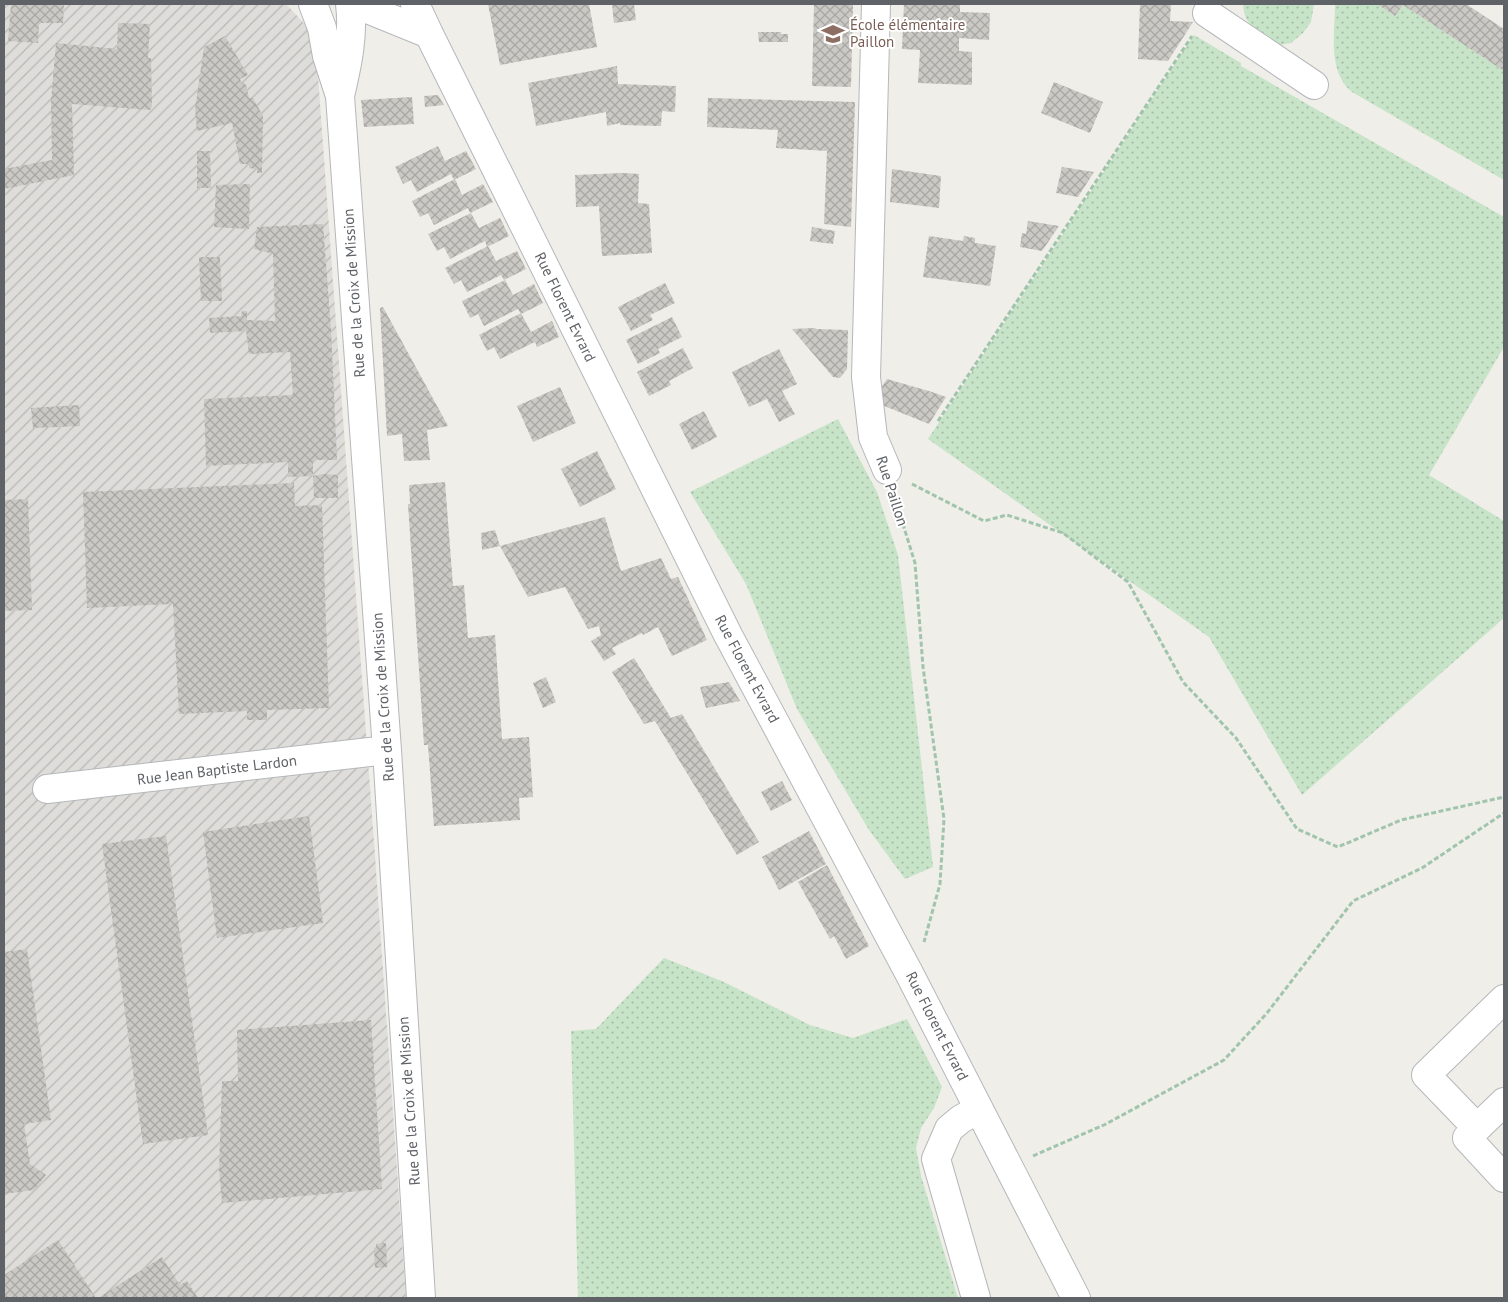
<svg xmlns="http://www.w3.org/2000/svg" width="1508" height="1302" font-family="'PT Sans',sans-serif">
	<defs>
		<pattern id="industrial-furrows" width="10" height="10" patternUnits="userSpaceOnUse" patternTransform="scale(1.25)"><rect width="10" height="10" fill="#deddda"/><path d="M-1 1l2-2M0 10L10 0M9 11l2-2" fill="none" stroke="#b7b7b5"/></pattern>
		<pattern id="grass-dots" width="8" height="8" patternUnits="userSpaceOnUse" patternTransform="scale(1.25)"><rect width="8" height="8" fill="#c7e4c8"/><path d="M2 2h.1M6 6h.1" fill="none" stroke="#a5bca6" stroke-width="1.8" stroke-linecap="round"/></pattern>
		<pattern id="building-cross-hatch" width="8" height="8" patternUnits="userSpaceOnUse" patternTransform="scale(1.25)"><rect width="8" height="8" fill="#cbc9c4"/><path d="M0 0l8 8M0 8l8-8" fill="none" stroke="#a8a7a3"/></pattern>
	</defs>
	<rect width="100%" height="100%" fill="#efeee8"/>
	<path fill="url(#industrial-furrows)" d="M4,4h282l29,31 60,821 31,442h-402z"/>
	<path fill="url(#grass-dots)" d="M1243,4h71l-3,18 -8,11 -12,10 -12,2c-18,-12 -35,-17 -36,-41z
		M1335,4h42l18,12 8,-11 101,66v109l-152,-88c-25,-21 -17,-59 -17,-88z
		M1194,35l47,28v3l263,151v130l-75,128 75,46v97l-202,177 -93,-158 -281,-198z
		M838,419l39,73 21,63 35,312 -28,12 -36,-49 -72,-121 -51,-125 -56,-92z
		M664,958l60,24 86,43 43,13 54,-19 35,68 -8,21 -13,20 -5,20 5,28 37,122h-380l-7,-267 25,-2z"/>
	<path fill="url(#building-cross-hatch)" d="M11,4h53l-1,19h-24l-1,20 -30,-2z
		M488,4h101l8,43 -97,18z
		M612,4h22l2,16 -22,3z
		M814,4h39l-2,83 -39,-1z
		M904,4h56v8l30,1 -1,27 -30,-2v13l13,1v33l-54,-2 2,-33 -18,-1z
		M1140,4h31l-1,17 23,1 -25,39 -30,-2z
		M1377,4h89l38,25v42l-101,-66 -8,11z
		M118,23l32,1 -2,34h3l1,48 -2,4 -78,-6 2,71 -70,14v-20l48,-9 -1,-59 5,-58 61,6z
		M758,32h23v2h7v8h-29z
		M225,36l23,39 -8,4 1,3 5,3 3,13h4l10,18 -1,57h-5v-4l-8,-1v-4h-9l-8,-41 -35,8 -2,-22 9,-62z
		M617,66l1,18 58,2 -1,26 -13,-1 -1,15 -41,-1v-2l-13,3 -1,-14 -70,14 -8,-43z
		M1054,82l49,20 -13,31 -49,-20z
		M438,95l6,10 -19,2 -1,-11z
		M412,97l2,27 -50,3 -3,-27z
		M708,98l147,4 -4,125 -27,-3 3,-73 -51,-3 2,-18 -71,-3z
		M438,146l7,15 21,-10 10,18 -22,11 -3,-6 -34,18 -6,-12 -8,4 -8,-17z
		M197,151h13l1,37h-14z
		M1062,167l32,5 -16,25 -22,-4z
		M892,169l49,7 -2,32 -49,-6z
		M623,173l16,1 -1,29 11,1 3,49 -50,3 -3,-50 -23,1 -1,-32z
		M455,179l7,16 21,-11 10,18 -23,11 -2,-5 -34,17 -6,-12 -8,4 -8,-16z
		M250,184l-1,45 -35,-2 2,-42z
		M471,213l8,15 21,-10 9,18 -22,11 -2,-6 -35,18 -6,-12 -7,4 -9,-17z
		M1028,221l31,5 -17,25 -22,-4 2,-14 4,1z
		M323,224l8,105 6,131h-24v16l-25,1v-15l-82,4 -2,-67 89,-4 -3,-43 -41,2 -3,-23 -36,2 -1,-15 32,-2 1,-5h5v9l28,1 -2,-67 -19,-5 3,-22z
		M812,227l23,4 -2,13 -23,-3z
		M929,236l34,5 1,-5 11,2v5l21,3 -6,40 -67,-9z
		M488,246l8,15 21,-10 9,18 -22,11 -3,-5 -34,17 -6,-12 -7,4 -9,-16z
		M199,257h21l2,44h-21z
		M505,280l8,15 21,-11 9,19 -22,11 -3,-5 -34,17 -6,-12 -8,4 -8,-17z
		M665,283l10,20 -25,12 3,5 -22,11 -13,-24z
		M383,307l65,119 -21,4 3,30 -26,1 -2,-27 -15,2 -7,-128z
		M521,313l10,19 21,-11 7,16 -22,10 -2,-5 -35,17 -6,-12 -7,4 -8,-16z
		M672,317l10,20 -24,12 2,4 -22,11 -12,-24z
		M815,328l1,1 32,1 -1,39 -7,9 -7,-1 -41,-48z
		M683,348l10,20 -24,13 2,4 -22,11 -12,-24z
		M779,349l18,35 -15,7 13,23 -16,8 -12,-23 -18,8 -17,-35z
		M887,379l45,13 14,5 -17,27 -57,-23z
		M560,387l16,36 -43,19 -16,-36z
		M79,405l1,21 -47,2 -2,-20z
		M704,411l13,26 -25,13 -13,-26z
		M597,451l19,38 -36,18 -19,-38z
		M323,474l15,1v23h-24l-1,-22z
		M445,482l8,104 11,-1 4,53 27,-3 7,104 27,-2 4,60 -14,1 1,22 -86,6 -6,-81h-4l-16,-241h2l-1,-19z
		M294,483l1,23 27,-1 7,203 -62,2v10h-20v-9l-68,3 -6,-110 -86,4 -4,-116z
		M28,499l4,111 -28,1v-111z
		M605,517l16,54 40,-13 10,21 7,-2 29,63 -35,16 -14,-29 -15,8 -1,-2 -30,15 4,6 -12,7 -13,-20 10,-6 -2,-9 -11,3 -23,-42 -37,10 -28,-51z
		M495,530l5,16 -18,4 -1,-17z
		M634,658l37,60 11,-4 77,128 -22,13 -82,-134 -11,3 -32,-52z
		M546,677l10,25 -13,6 -10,-25z
		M729,682l11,19 -34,7 -6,-21z
		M782,781l10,19 -21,11 -10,-19z
		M309,816l14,107 -106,15 -14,-106z
		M809,831l17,33 -47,26 -17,-33z
		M166,836l42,299 -65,9 -41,-300z
		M827,865l42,81 -23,13 -12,-23 -4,3 -32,-57z
		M27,949l24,171 -27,4 6,40 16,11 -12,15 -30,4v-242z
		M371,1020l11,169 -160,14 -3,-34 3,-88h16l-1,-51z
		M58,1240l38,58h-92v-23z
		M386,1243l1,24 -12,1 -1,-20 2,-1v-3z
		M162,1257l18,28 7,-4 11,17h-100z"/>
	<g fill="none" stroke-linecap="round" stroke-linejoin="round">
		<defs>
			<path id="minor" d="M313,4l9,24 5,28 13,40 47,654 34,548
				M366,4l4,6 59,24
				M415,4l14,30 299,601 180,336 168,327
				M876,4l-10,373 7,60 14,33
				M1207,13l107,72
				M340,96c7,-30 14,-61 10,-92
				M47,789l340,-39
				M1504,999l-78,76 51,53 -10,10 37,40
				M1477,1128l27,-26
				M976,1298l-40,-139 13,-30 12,-10 18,-10"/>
		</defs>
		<use href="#minor" stroke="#b5b7bb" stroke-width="30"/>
		<path stroke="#a1c4ac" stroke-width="3" stroke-dasharray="5 2.5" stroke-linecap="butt" d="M938,421l254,-385
			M912,484l72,37 23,-6 56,18 65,49 55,100 53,56 61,91 41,18 63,-27 103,-23
			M894,495l21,68 8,104 21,152 -4,65 -16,58
			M1033,1156l71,-31 120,-65 43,-47 86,-112 69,-33 82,-55"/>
		<use href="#minor" stroke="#fff" stroke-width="28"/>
	</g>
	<defs>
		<symbol id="school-bare" viewBox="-9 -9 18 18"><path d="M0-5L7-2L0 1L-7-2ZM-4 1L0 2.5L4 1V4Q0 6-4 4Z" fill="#8d6e63" stroke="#fff" stroke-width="2.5" paint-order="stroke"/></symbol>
	</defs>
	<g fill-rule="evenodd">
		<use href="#school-bare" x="817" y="18" width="32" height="32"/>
	</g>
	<g text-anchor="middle" stroke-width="4" stroke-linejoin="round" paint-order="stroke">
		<g font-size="15" fill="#785e54" stroke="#fff" text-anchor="start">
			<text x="850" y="30">École élémentaire<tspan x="850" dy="17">Paillon</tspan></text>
		</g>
		<g font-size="15" fill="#5f6266" stroke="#fff">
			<text transform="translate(354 293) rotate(-94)" y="5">Rue de la Croix de Mission</text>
			<text transform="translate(565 307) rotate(64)" y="5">Rue Florent Evrard</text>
			<text transform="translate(892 491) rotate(72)" y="5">Rue Paillon</text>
			<text transform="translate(747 669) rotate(62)" y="5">Rue Florent Evrard</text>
			<text transform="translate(383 697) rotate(-94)" y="5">Rue de la Croix de Mission</text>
			<text transform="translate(217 770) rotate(-7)" y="5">Rue Jean Baptiste Lardon</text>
			<text transform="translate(937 1026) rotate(63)" y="5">Rue Florent Evrard</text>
			<text transform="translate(409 1101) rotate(-94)" y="5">Rue de la Croix de Mission</text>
		</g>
	</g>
	<rect width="1508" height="1302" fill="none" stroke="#5f6266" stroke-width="10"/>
</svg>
